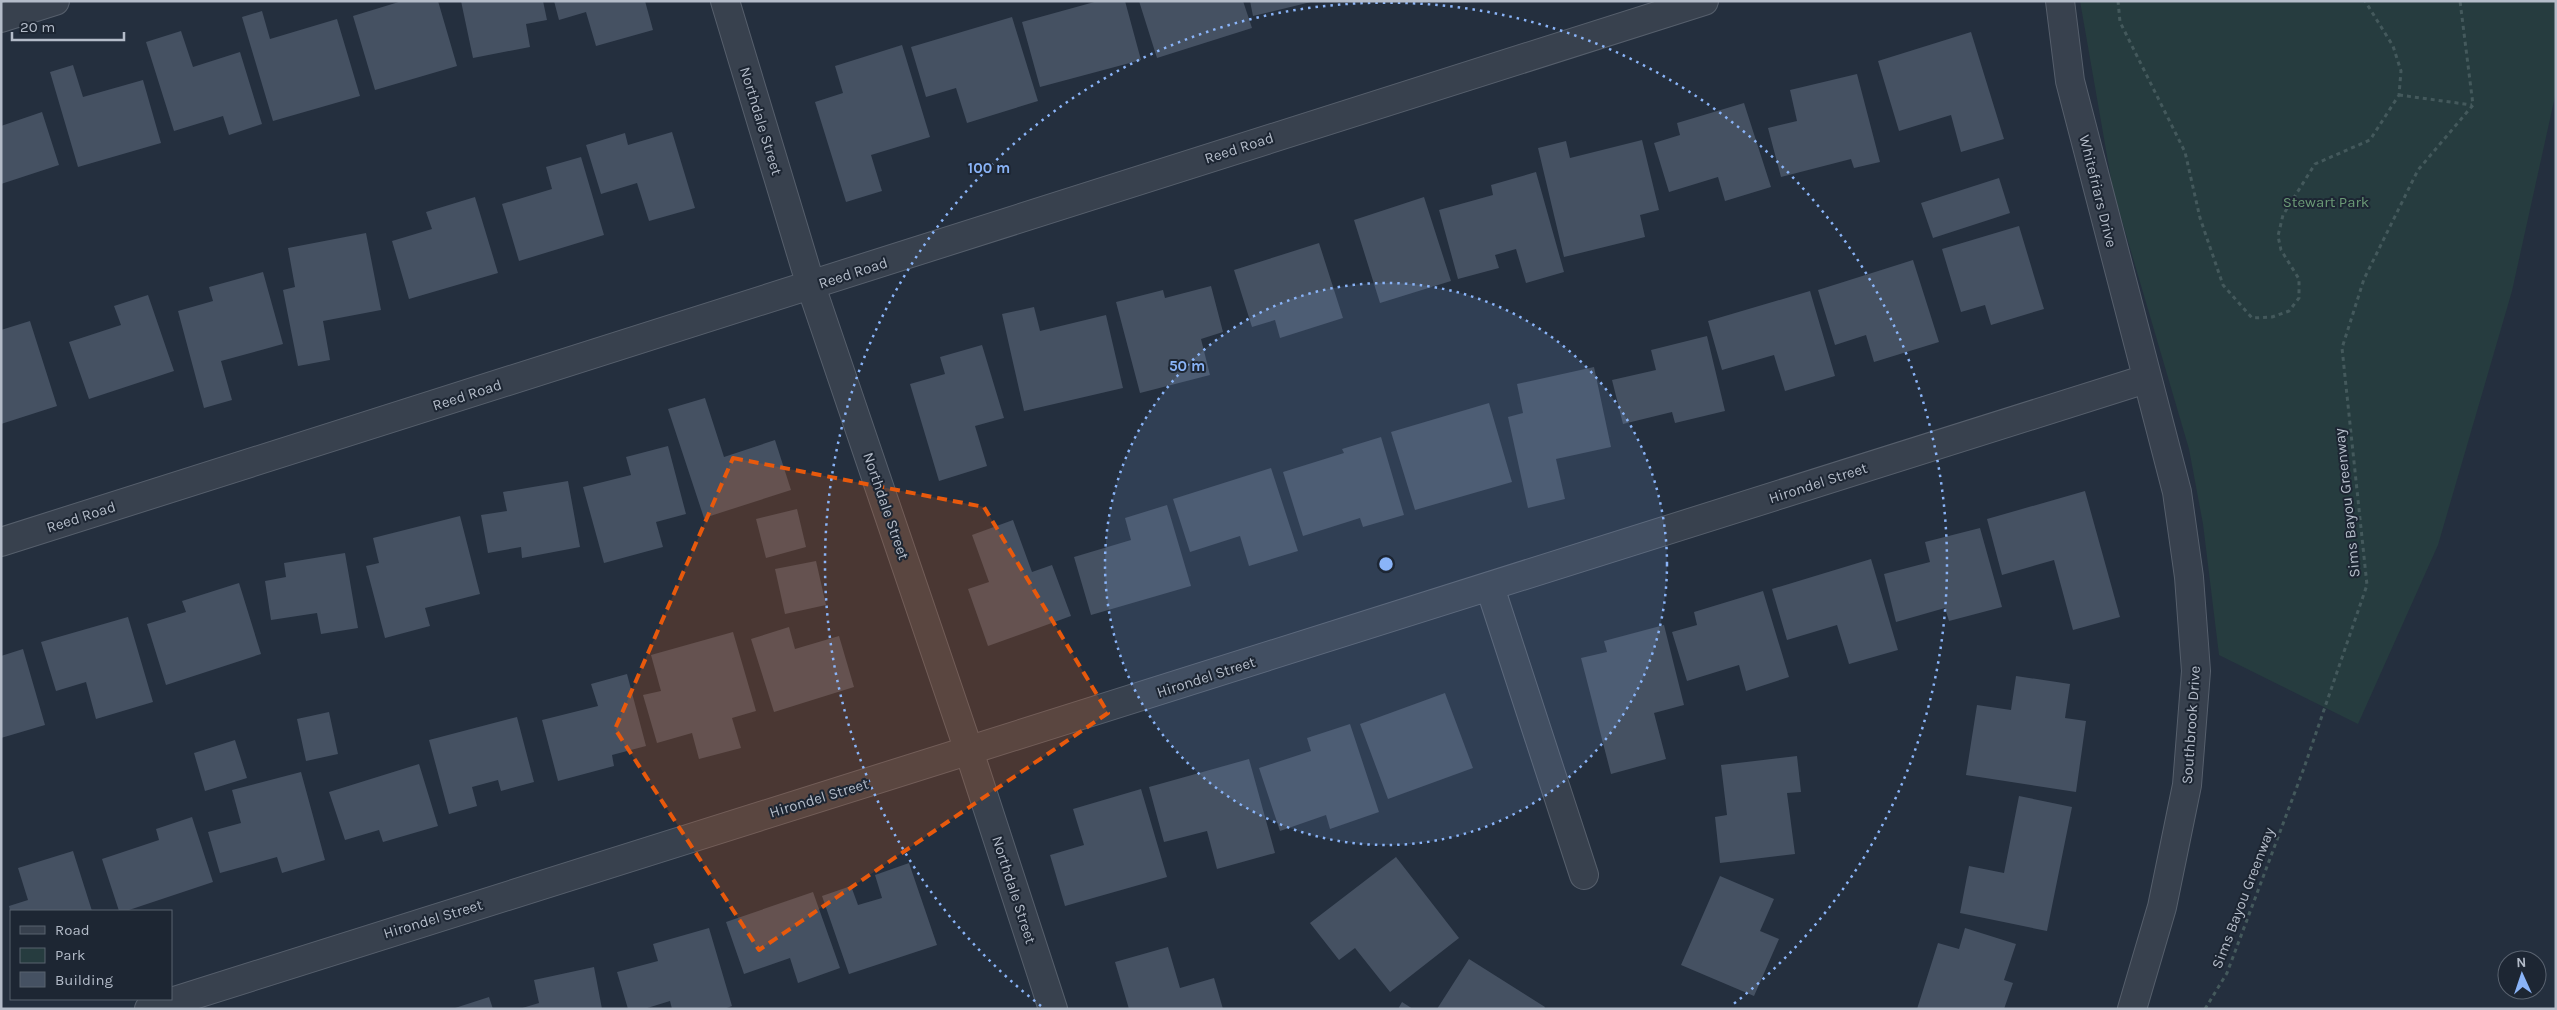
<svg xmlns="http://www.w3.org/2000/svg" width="2557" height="1010" font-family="Karla,sans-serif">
	<rect width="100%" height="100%" fill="#242f3e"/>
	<path fill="#263c3f" d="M2080,1h476v91l-44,199 -74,254 -80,179 -139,-69 -16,-131 -14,-75 -76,-259z"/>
	<path fill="#455162" d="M402,1h36l19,65 -82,24 -22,-74z
		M461,1h82l4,19 -21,4 4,23 -57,11z
		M554,1h91l8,29 -57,16 -10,-34 -27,8z
		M1098,1h27l16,59 -101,27 -18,-65z
		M1139,1h104l9,27 -95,30z
		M1250,1h61v1l-58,14z
		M262,11l8,28 67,-20 23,77 -87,25 -31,-104z
		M1012,17l26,84 -71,22 -11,-35 -30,9 -15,-50z
		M181,31l12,36 47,-15 22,72 -33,11 -6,-19 -49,15 -28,-89z
		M1971,32l33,107 -43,13 -10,-37 -52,16 -21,-70z
		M902,45l28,92 -59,18 11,36 -36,11 -31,-100 28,-9 -8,-27z
		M73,65l10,32 60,-17 18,63 -83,24 -28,-95z
		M1857,74l23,88 -26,6 -3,-9 -70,18 -13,-49 29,-7 -7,-31z
		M1744,103l27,84 -46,14 -7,-24 -49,15 -15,-49 26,-8 -3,-12z
		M42,112l17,53 -58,19v-58z
		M672,132l23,76 -46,13 -12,-38 -36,11 -15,-49 39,-12 3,12z
		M1642,140l17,70 -19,5 5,22 -81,20 -26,-109 28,-7 4,17z
		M581,157l23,78 -85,26 -17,-57 50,-15 -6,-22z
		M1536,172l28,100 -38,11 -10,-34 -21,6 4,13 -41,11 -19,-69 54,-15 -2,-10z
		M1999,178l11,35 -77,25 -12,-35z
		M475,197l23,76 -89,26 -17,-58 40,-12 -6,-17z
		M1424,197l27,84 -71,22 -26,-83z
		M2019,226l25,83 -53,16 -6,-20 -24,7 -19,-63z
		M366,233l15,77 -58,11 7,39 -32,6 -15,-76 12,-3 -7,-39z
		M1319,243l24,75 -63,20 -5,-18 -23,7 -18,-57z
		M1913,260l26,82 -65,20 -8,-27 -31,10 -17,-55z
		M263,272l20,72 -62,17 11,39 -28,8 -26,-97 35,-10 -4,-14z
		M1211,286l12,46 -22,7 9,36 -70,18 -24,-91 47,-12 2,8z
		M1810,291l25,85 -50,15 -11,-36 -52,15 -14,-49z
		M148,295l26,76 -85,28 -20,-57 52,-17 -7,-19z
		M1034,307l6,24 66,-16 17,73 -99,23 -22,-97z
		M30,321l27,85 -56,18v-94z
		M1707,336l18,75 -50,12 -3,-11 -49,12 -11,-44 44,-10 -5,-20z
		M982,345l22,73 -29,8 12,40 -48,15 -29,-97 35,-10 -5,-17z
		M1594,367l17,80 -55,12 9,40 -37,9 -20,-91 15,-4 -6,-29z
		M705,398l19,59 51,-17 16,50 -87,28 -36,-109z
		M1489,403l23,79 -97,28 -24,-78z
		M1381,437l23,78 -41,12 -3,-9 -57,18 -20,-64 61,-19 -2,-4z
		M668,446l18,68 -30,8 7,25 -59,16 -21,-76 48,-12 -5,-18z
		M1271,468l27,83 -49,15 -9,-30 -50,16 -17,-53z
		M568,481l12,66 -58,11 -1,-11 -33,6 -7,-38 26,-4 -4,-19z
		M2085,491l35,126 -47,13 -19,-70 -52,15 -15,-56z
		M1167,505l24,81 -100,29 -17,-58 57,-17 -6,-22z
		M797,509l9,38 -40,11 -10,-39z
		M460,516l20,78 -55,14 5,18 -45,12 -19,-72 13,-3 -6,-25z
		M1013,520l19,52 20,-7 19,51 -83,30 -20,-57 21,-7 -17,-47z
		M1980,528l22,79 -53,14 -4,-13 -49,14 -12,-48 46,-12 -5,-20z
		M345,553l13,75 -37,6 -4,-21 -46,7 -6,-39 21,-4 -2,-14z
		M1871,559l27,91 -49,14 -12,-39 -50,15 -15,-51z
		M816,561l10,44 -41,9 -10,-45z
		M239,583l22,71 -95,31 -19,-61 39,-12 -4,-11z
		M1763,591l26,86 -43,14 -7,-26 -52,16 -15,-49 25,-7 -3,-13z
		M128,617l25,85 -57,17 -10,-37 -30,9 -15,-49z
		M1664,625l20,80 -30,8 12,46 -55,15 -30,-116 26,-6 -3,-11z
		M789,627l6,22 44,-13 15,51 -80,25 -23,-73z
		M733,632l23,79 -24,7 9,30 -42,11 -7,-26 -35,10 -14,-48 18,-4 -10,-36z
		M23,649l22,76 -44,13v-82z
		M627,674l19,72 -34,9 2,11 -56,15 -16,-61 56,-14 -7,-22z
		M2016,676l54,8 -5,34 21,3 -10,71 -110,-17 11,-70 34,5z
		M1445,693l28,75 -85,31 -28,-75z
		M329,712l9,42 -32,7 -9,-42z
		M517,717l17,65 -33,9 -3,-11 -26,7 5,19 -28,8 -20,-74z
		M1350,724l29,88 -49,17 -4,-14 -46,16 -21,-63 52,-17 -4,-13z
		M235,740l12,38 -42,13 -11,-38z
		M1797,756l4,36 -14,1 8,61 -75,9 -5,-46 12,-2 -6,-50z
		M1249,759l26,94 -58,16 -10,-38 -43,11 -15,-55z
		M419,764l19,62 -55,16 -4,-12 -34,10 -16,-48z
		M301,772l24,88 -43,13 -5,-16 -57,16 -12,-41 33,-9 -9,-33z
		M1141,789l26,88 -102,29 -15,-51 34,-10 -11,-36z
		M2019,796l53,11 -25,124 -87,-18 9,-47 35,7z
		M192,817l21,65 -87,29h-7l-17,-52 57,-19 -3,-11z
		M73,851l19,60h-82l-1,-5 19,-6 -10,-32z
		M1396,857l63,81 -69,54 -35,-44 -16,12 -29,-37z
		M909,863l28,82 -88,29 -27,-78 29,-10 7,19 24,-7 -7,-23z
		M1720,876l54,23 -14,32 19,8 -25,57 -73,-31z
		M813,892l27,76 -42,15 -8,-25 -46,16 -18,-52z
		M709,928l23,78 -8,3h-52l-2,-8 -26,8h-16l-11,-37 41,-11 -5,-17z
		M1965,928l51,16 -12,36 9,3 -9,26h-87l21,-66 21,6z
		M1168,947l12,41 34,-10 9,31h-94l-14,-47z
		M1469,959l76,48 -1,2h-107z
		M594,967l8,42h-83l20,-6 -5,-23z
		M489,997l4,12h-38v-1z
		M1402,1002l11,7h-15z"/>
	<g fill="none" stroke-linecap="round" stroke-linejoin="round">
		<defs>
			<path id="street" d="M725,1l86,285 158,465 84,258
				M2060,1l10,80 107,411 12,85 7,94 -9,114 -25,122 -30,102
				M1,18l54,-17
				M1,542l1703,-541
				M1490,587l94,288
				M149,1009l1997,-630"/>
		</defs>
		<use href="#street" stroke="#565f6c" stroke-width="30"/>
		<path stroke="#44595c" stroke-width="3" stroke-dasharray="4 4" stroke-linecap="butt" d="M2118,1l2,21 65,130 15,66 23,67 29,33 20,-1 17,-6 10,-13v-19l-18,-29 -3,-14 5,-21 32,-51 55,-24 29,-45 2,-24 -8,-25 -28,-45
			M2399,95l73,10
			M2205,1009l22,-36 77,-205 63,-183 -25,-237 22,-69 54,-109 55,-65 -13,-104"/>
		<use href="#street" stroke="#38414e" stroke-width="28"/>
	</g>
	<path fill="#e8590c" fill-opacity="0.2" stroke="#e8590c" stroke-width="4" stroke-dasharray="10 6" stroke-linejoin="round" d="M733,458l251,49 124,206 -349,237 -144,-221z"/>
	<circle cx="1386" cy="564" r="281" fill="#8ab4f8" fill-opacity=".12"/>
	<g fill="none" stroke="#8ab4f8" stroke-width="2.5" stroke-dasharray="2.5 5">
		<circle cx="1386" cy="564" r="281"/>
		<path d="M1041 1006A561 561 0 1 1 1731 1006"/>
	</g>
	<g text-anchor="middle" stroke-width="4" stroke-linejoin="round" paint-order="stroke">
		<g font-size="15" fill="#b4bcc9" stroke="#1d2633">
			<text transform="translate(761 121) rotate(73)" y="5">Northdale Street</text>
			<text transform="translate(1239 148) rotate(-18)" y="5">Reed Road</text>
			<text transform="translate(2098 191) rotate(76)" y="5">Whitefriars Drive</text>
			<text transform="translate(853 273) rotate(-18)" y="5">Reed Road</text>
			<text transform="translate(467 395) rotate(-18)" y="5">Reed Road</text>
			<text transform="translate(1818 483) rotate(-18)" y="5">Hirondel Street</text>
			<text transform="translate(2347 503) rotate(-96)" y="5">Sims Bayou Greenway</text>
			<text transform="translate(886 506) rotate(71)" y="5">Northdale Street</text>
			<text transform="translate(81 517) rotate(-18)" y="5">Reed Road</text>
			<text transform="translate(1206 677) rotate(-18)" y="5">Hirondel Street</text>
			<text transform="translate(2191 725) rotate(-86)" y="5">Southbrook Drive</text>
			<text transform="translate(819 798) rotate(-17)" y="5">Hirondel Street</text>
			<text transform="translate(1014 890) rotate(72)" y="5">Northdale Street</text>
			<text transform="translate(2243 898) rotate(-69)" y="5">Sims Bayou Greenway</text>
			<text transform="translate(433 919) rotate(-17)" y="5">Hirondel Street</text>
		</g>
		<g font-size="15" fill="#6b9a76" stroke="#1d2633">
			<text x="2326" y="207">Stewart Park</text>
		</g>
	</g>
	<circle cx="1386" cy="564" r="8" fill="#8ab4f8" stroke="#1d2633" stroke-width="2.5"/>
	<g font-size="15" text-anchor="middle" font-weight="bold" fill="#8ab4f8" stroke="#1d2633" stroke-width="4" stroke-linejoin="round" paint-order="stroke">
		<text x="989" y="173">100 m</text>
		<text x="1187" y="371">50 m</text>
	</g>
	<rect width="2557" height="1010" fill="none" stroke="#b4bcc9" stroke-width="5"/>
	<rect x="10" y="910" width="162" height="90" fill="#1d2633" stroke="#59626f"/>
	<rect x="20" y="926" width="25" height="8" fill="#38414e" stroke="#59626f"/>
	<text x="55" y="935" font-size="15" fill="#b4bcc9">Road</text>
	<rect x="20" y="948" width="25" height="15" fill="#263c3f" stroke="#59626f"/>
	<text x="55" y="960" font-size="15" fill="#b4bcc9">Park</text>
	<rect x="20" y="972" width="25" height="15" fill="#455162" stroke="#59626f"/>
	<text x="55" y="985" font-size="15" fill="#b4bcc9">Building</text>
	<g transform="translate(2522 975) rotate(357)"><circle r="24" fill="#1d2633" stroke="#59626f"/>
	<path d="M0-4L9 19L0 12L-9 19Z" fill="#8ab4f8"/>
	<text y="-8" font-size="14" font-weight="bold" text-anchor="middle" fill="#b4bcc9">N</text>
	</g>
	<path d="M12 32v8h112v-8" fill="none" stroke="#b4bcc9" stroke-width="2.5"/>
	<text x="20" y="32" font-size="15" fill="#b4bcc9" stroke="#1d2633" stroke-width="4" paint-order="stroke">20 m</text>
</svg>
